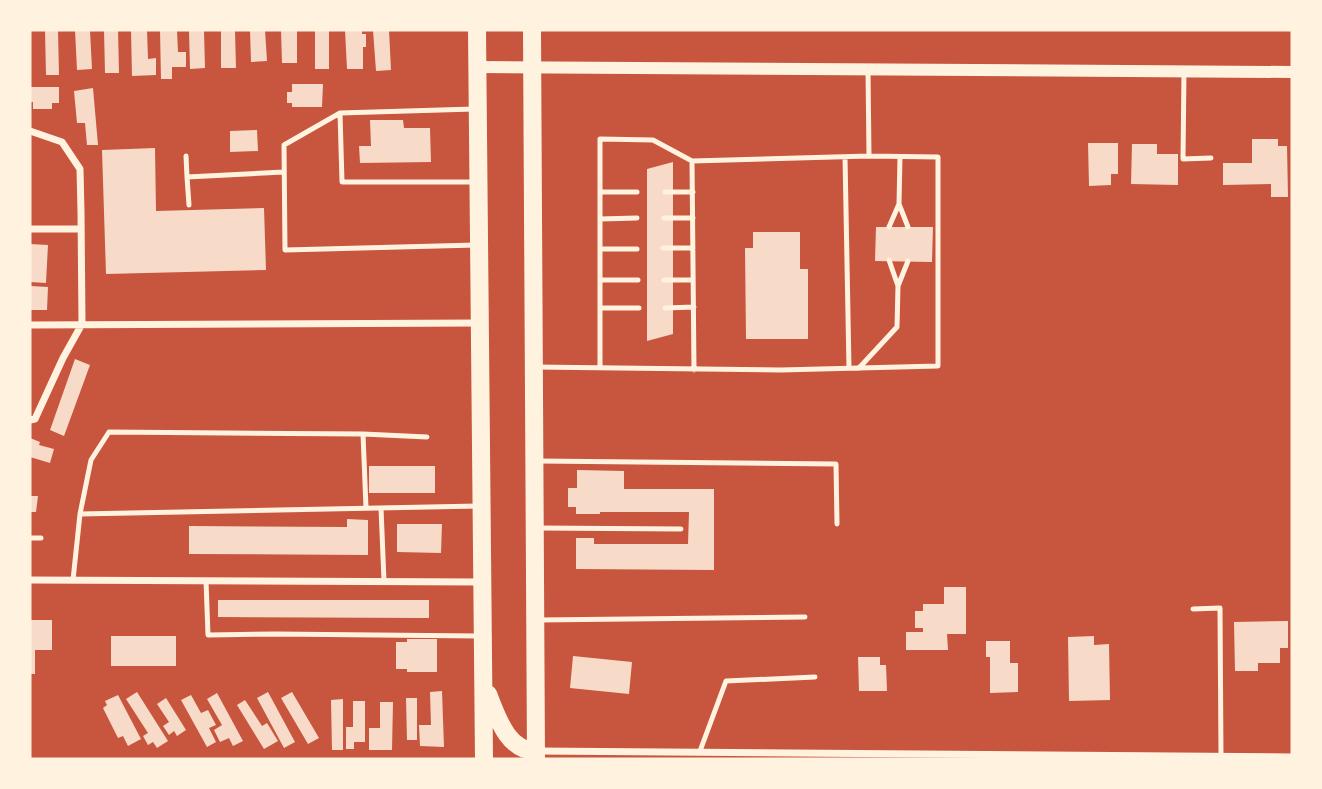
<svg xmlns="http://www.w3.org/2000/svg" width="1322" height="789" font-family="'Libre Baskerville',serif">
	<rect width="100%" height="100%" fill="#c8553d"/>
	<path fill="#f7dbc8" d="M45,30h13l1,45h-13z
		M75,30h15l2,39 -15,1z
		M104,30h14l1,43h-14z
		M131,30h16l1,29 8,-1v17l-24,1z
		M160,30h17l1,22h8v15h-14v12h-11z
		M189,30h15l1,38 -15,1z
		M221,30h14l1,38h-15z
		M250,30h15l2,31 -16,1z
		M281,30h16v33h-15z
		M315,30h14v39h-14z
		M345,30h17v4h4v13h-3v22h-16z
		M373,30h16l2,40 -15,1z
		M292,84h31l-1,23h-30v-4h-5v-11h5z
		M30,87h29v16h-7v6h-19v-7h-3z
		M93,88l5,57h-11l-2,-22h-8l-3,-32z
		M370,120h33l1,8h26l1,34 -71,1 -1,-17h12z
		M257,130l1,21 -28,1v-21z
		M1252,139h26v7h9l1,51h-17v-13l-48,1v-22h29z
		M1088,143h30v31h-7v11l-22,1z
		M1132,144h25v10h21v31l-47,-1z
		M155,148l1,63 108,-3 2,62 -160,4 -4,-124z
		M673,162v172l-26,7v-172z
		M876,227h57l-1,35 -57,-1z
		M753,232h47v37h8v70h-62l-1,-91h8z
		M30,244l18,1 -2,38 -16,-1z
		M30,286l18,1 -1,23h-17z
		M75,359l15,6 -26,71 -14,-6z
		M30,438l10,4 -1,3 15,4 -4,14 -20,-6z
		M369,466h66v27h-66z
		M577,470l47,1v18h90v81l-138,-1v-31h18v6h94l1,-32h-89v2h-24v-7h-8v-19h9z
		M30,496h8l-2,16h-6z
		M347,519l21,1v35l-179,-1v-28l158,1z
		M397,524h45l-1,29 -44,-1z
		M944,587h22v47h-19l1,16h-42v-18h17v-4h-8v-17h8v-7h21z
		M218,600h211v18l-211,-1z
		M30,620h22v30h-17v24h-5z
		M1288,621v27h-8v15h-22v8h-23l-1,-49z
		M111,636h65v30h-65z
		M1094,636v9l15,-1 1,56 -41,1 -1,-64z
		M407,639h30v33h-30v-3h-11v-27h11z
		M986,641h24v22h8v29l-28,1v-36h-4z
		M573,656l59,6 -3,32 -59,-6z
		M858,657h22v8h6l1,26h-28z
		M442,691l2,56 -24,-1 -1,-21h12l-1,-33z
		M137,692l31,49 -11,7 -4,-6 -5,3 -5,-9 5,-3 -22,-34z
		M268,692l27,50 -11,6 -27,-50z
		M292,692l27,46 -11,6 -27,-46z
		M217,693l26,48 -10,5 -4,-8 -9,4 -6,-12 8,-5 -15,-26z
		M118,695l23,44 -13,7 -5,-10 -5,2 -15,-30 4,-3 -2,-4z
		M191,695l10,18 7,-3 8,15 -7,3 7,14 -9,5 -26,-47z
		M166,698l20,32 -9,6 -3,-5 -5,4 -6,-9 6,-4 -12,-18z
		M406,698h11v42h-10z
		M343,699v51h-11l-1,-50z
		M245,700l17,26 5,-3 11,18 -14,8 -27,-44z
		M353,701h12v41h-11v7h-8v-22h7z
		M380,702h13l-1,48h-23v-22h11z"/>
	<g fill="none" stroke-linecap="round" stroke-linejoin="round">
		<path stroke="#fff3e0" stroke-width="5" d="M1184,71l-1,88 28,-1
			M474,109l-134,4 -56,32 1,105 191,-5
			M340,113l2,69h133
			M186,156l1,21 97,-5
			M845,157l4,211
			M692,161l2,209
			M187,177l2,28
			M600,192h37
			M665,192h28
			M899,204l9,23
			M664,218h29
			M600,219l37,-1
			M889,227l10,-23 1,-47
			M663,248h30
			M600,249h37
			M889,260l9,26 10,-25
			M600,280h38
			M664,280h29
			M600,308h39
			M665,308l29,-1
			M535,367l246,3 157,-4v-209l-69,-1 -1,-86
			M600,368v-229l53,1 39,21 177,-5
			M859,368l38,-41 1,-41
			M363,434l3,74
			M538,461l298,3 1,60
			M381,508l3,73
			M80,514l11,-54 18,-28 254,2 64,3
			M538,528l143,1
			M30,538h11
			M73,580l7,-66 398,-8
			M206,581l2,54 67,-1 204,2
			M1193,609l27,-1 1,149
			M539,620l266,-3
			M700,751l26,-70 89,-4"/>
		<path stroke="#fff3e0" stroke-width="7" d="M30,131l32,11 18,27 1,43 1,112 -19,34 -28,61 -5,1
			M30,229h51
			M30,325l449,-2
			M30,580l452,2
			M537,751l755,6"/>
		<path stroke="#fff3e0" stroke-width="12" d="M478,67l814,5"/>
		<path stroke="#fff3e0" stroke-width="18" d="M477,30l7,729
			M532,30l4,729
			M488,694c9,22 19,57 48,57"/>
	</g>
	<rect width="1322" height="789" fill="none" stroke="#fff3e0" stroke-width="63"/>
</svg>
